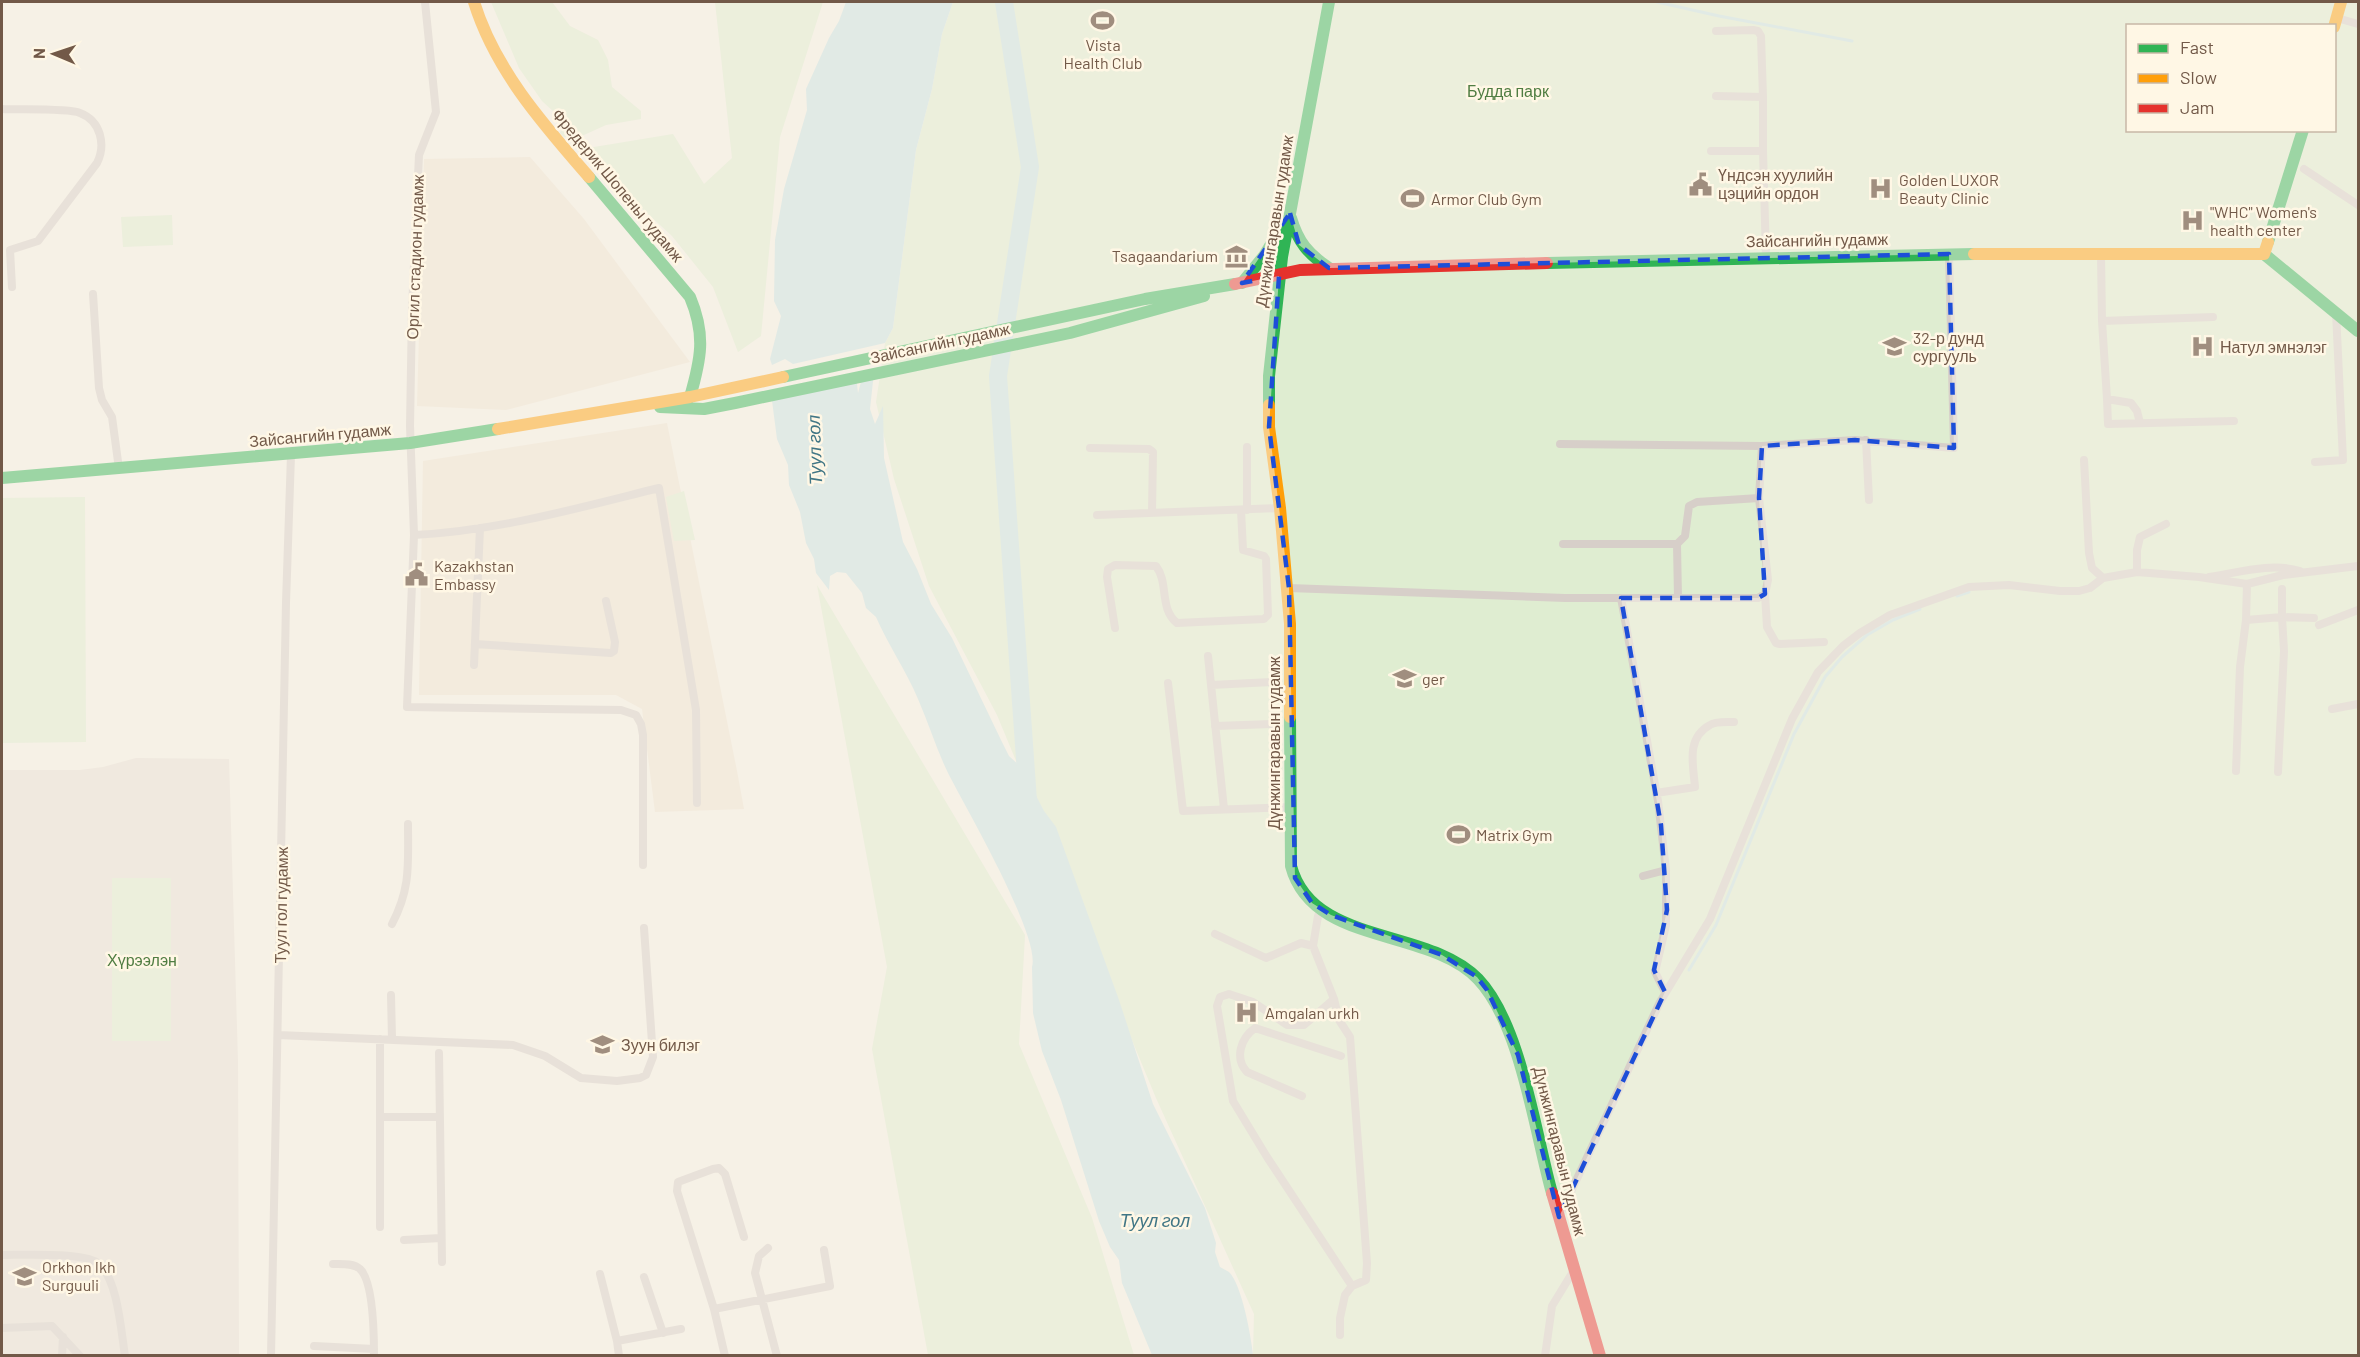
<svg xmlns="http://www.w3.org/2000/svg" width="2360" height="1357" font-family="Barlow,sans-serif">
	<rect width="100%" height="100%" fill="#f6f1e6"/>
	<path fill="#efe4d3" d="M530,157l54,62 106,143 -184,48 -89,-4 7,-247z
		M667,423l70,348 7,38 -89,3 -13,-103 -26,-14h-197l4,-234z"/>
	<path fill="#e8e0d7" d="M136,758l93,1 9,303 1,293h-237v-585h78l23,-3z"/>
	<path fill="#dfedd1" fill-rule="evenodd" d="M491,2h61l18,24 28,14 10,20 4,27 29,24v8l-35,6 -22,10 -20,2 -4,-4 4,-12 -22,-20 -23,-33z
		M715,2h108l-43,135 -19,199 -23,16 -25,-65 -41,-51 -48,-44 -36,-44 85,-14 31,50 28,-26z
		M953,2h1405v1353h-1105l1,-41 -98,-216 -159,-383 -68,-129 -35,-107 -18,-77 9,-59 8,-15 23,-178 16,-61 10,-55zM2128,26h206v104h-206z
		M172,215l1,30 -50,2 -2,-30z
		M684,491l11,49 -21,1 -8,-44z
		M85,497l1,245 -84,1v-245z
		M817,585l208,350 -6,109 73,174 42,137h-206l-56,-306 15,-82z
		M112,878h59v163h-59z"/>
	<path fill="#c8e2e5" d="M846,2h107l-11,32 -10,55 -16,61 -23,178 -8,15 -92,21 -8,-5 -13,6 -2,-6 11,-43 -7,-15 1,-61 9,-51 23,-79 -1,-21 23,-51 10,-17z
		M874,372l-4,37 5,15 8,-18 1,52 19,84 14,27 14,35 21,34 49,102 8,16 12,11 23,44 12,16 63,173 34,104 52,104 11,35 -1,9 5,15c3,2 6,3 9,5 13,13 22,64 24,83h-101l-30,-72 -3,-23 -9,-13 -11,-26 -38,-121 -19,-49 -9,-38 -1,-46c9,-30 -66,-159 -83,-192 -12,-24 -20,-51 -31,-76 -12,-29 -30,-54 -42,-82l-10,-9 -4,-15 -16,-20 -9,-1 -7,4 -1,14 -13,-17 -2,-14 -8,-16 -6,-31 -11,-27 -1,-20 -11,-26 -6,-46 85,-18 2,18 5,-19z"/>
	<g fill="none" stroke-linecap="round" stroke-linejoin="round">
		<path stroke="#c8e2e5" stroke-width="3" d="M1657,2l62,14 133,25
			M1957,596l12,-4
			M1689,970l27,-45 78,-191 31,-57 17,-20 25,-22 26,-15 27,-11"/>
		<path stroke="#c8e2e5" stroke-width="18" d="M1004,2l26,165 -32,209 30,425"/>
		<path stroke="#d7cfc9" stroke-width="8" d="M425,2l11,110 -17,43 -7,154 -2,117 4,109 -7,172 214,3 15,5 5,9 2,11v130
			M2337,18l21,6
			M1716,31l37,-1 5,1 3,5 2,61
			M1716,96l47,1v54
			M2,109c16,1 66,-1 78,4 21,8 26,32 17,50l-59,78 -28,9 2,37
			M1711,151h52l3,106
			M2304,169l54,36
			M2101,254l1,67 111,-4
			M93,294l6,94 3,12 10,17 7,52
			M2102,321l5,78 24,4 6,8 3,12
			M2107,399l1,25 126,-3
			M1866,440l3,60
			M1762,446l93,-6 99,8 -5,-194
			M1090,448l59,1 4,3 -1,60
			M2084,460l5,93 3,15 11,10
			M2315,462l28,-2 -7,-148
			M1247,510v-63
			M1097,515l183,-7
			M414,535c83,-4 164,-27 245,-47l37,222 1,93
			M1563,544h114
			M2137,572v-22l3,-13 26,-13
			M2209,577c28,-4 62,-15 91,-6
			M1289,588l276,10h193l7,-4 3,-14 -9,-82 3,-52 -202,-2
			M1765,594l2,33 9,16 4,1 44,-2
			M1621,598l37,203 8,69v55l-11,47 10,20
			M1678,598l-1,-54 8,-8 4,-30 8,-4 62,-4
			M2246,620l36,-3v-28
			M2319,625l39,-15
			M1115,628l-8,-51 1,-8 7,-4 41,1c13,17 3,43 21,57l87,-4 4,-4 -2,-56 -2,-3 -21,-6 -2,-40
			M475,644l136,9 3,-2 1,-9 -9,-41
			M1208,656l16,153
			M474,665l6,-137
			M1168,683l15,128 109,-4
			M1211,685l61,-3
			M2332,709l26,-5
			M1215,726l60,-2
			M2236,771l4,-104 6,-47 1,-36
			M2278,772l6,-121 -2,-34 32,1
			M1656,793l39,-6c-2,-23 -9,-49 15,-62 5,-4 17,-3 24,-3
			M1643,876l23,-6
			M1321,909l-3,7 -5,30 21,53 5,21 11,17 17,226 -1,17 -14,6 -7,9 -5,23v17
			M392,924c19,-36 16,-60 16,-100
			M1215,934l51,24 35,-15 12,3
			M391,995l1,44
			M1334,999l-30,26h-17l-34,-23 -24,-8 -9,3 -3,9 16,95 34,56 85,129
			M278,1035l235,10 32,11 36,22 36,3 23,-3 6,-3 7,-18 -9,-129
			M439,1053l3,209
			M1302,1096l-55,-24c-13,-14 -6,-34 8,-44l86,28
			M380,1117h60
			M1559,1217l101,-215 50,-83 82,-200 26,-47 25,-26 17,-13 30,-18 79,-28 40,-2 51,6h19l11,-3 13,-10 34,-6 62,5 48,7 36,-9 75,-9
			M380,1227v-188
			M404,1240l37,-2
			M768,1248l-9,8 -4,17 22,83
			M2,1255c21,0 80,-3 96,8 20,16 23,68 27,93
			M333,1264c8,0 21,-1 27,5 14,13 14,68 14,87
			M600,1274l17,67
			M644,1277l19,56
			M714,1309l116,-23 -6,-36
			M2,1328l50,-2 28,30
			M314,1346l60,3
			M62,1356l1,-19
			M271,1356l15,-753 5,-148
			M619,1356l-2,-15 64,-12
			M725,1356l-11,-47 -37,-118 1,-9 35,-13 6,-1 6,6 19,63
			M1545,1356l7,-50 22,-36"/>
		<path stroke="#30b455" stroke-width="12" d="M589,177l101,120c16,38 11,62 0,100
			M1291,218c7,24 17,36 38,50
			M2268,242l35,-112
			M2264,254l94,77
			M1547,263l427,-9
			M1242,283l22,-27 21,-35
			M783,377l362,-78 90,-15
			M1269,405v-29l13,-119 47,-255
			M660,407l44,2 31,-6 335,-70 134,-37
			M2,478l408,-35 88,-14
			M1290,717l1,149c21,80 137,61 187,113 43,45 57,154 74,214"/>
		<path stroke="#ff9f0a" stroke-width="12" d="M474,2c21,68 69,122 115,175
			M2334,27l7,-25
			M1974,254h290l4,-12
			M1269,405v22l11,81 10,116v93
			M498,429l192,-32 93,-20"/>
		<path stroke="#e5322d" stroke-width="12" d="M1235,284l65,-14 247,-7
			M1552,1193l48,163"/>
	</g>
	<path d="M0 0H2360V1357H0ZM1290,213l9,32 30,23 620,-14 5,194 -99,-8 -93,6 -3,52 6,96 -7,4h-137l40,227 6,85 -13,60 11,22 -106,225 -41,-162 -31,-65 -10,-13 -35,-22 -111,-40 -19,-12 -17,-25 -6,-290 -20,-161 10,-151 -37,7z" fill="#f6f1e6" fill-opacity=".55" fill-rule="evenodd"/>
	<path fill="none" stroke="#1d4ed8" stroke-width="4.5" stroke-dasharray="12 8" stroke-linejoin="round" d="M1290,213l9,32 30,23 620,-14 5,194 -99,-8 -93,6 -3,52 6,96 -7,4h-137l40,227 6,85 -13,60 11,22 -106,225 -41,-162 -31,-65 -10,-13 -35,-22 -111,-40 -19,-12 -17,-25 -6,-290 -20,-161 10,-151 -37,7z"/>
	<defs>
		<symbol id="stadium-bare" viewBox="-9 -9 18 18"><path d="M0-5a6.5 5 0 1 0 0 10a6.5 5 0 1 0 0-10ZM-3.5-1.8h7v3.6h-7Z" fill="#a08e7f" stroke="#fff7e5" stroke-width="2.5" paint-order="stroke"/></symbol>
		<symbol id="civic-bare" viewBox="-9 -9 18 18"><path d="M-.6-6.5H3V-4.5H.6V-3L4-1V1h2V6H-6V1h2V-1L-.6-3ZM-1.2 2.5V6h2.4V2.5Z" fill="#a08e7f" stroke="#fff7e5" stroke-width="2.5" paint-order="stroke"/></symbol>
		<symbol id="hospital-bare" viewBox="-9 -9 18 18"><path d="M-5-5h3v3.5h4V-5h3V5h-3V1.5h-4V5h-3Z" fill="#a08e7f" stroke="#fff7e5" stroke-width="2.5" paint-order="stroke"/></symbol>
		<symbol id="museum-bare" viewBox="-9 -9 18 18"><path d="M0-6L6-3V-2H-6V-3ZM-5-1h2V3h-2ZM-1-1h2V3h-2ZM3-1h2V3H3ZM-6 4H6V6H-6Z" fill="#a08e7f" stroke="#fff7e5" stroke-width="2.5" paint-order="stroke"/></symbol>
		<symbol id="school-bare" viewBox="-9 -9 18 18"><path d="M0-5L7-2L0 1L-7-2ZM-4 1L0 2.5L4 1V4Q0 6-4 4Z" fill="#a08e7f" stroke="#fff7e5" stroke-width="2.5" paint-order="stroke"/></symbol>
		<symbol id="university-bare" viewBox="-9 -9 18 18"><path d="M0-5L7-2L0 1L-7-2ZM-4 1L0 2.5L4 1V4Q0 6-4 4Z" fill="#a08e7f" stroke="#fff7e5" stroke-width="2.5" paint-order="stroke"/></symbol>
	</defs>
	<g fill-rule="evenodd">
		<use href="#stadium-bare" x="1086" y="4" width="33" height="33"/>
		<use href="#civic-bare" x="1684" y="168" width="33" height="33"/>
		<use href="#hospital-bare" x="1864" y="172" width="33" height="33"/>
		<use href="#stadium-bare" x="1396" y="182" width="33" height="33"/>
		<use href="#hospital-bare" x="2176" y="204" width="33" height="33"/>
		<use href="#museum-bare" x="1220" y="240" width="33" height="33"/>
		<use href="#school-bare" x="1878" y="330" width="33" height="33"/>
		<use href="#hospital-bare" x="2186" y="330" width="33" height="33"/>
		<use href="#civic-bare" x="400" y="558" width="33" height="33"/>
		<use href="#school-bare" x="1388" y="662" width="33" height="33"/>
		<use href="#stadium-bare" x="1442" y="818" width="33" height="33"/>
		<use href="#hospital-bare" x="1230" y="996" width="33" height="33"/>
		<use href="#school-bare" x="586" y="1028" width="33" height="33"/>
		<use href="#university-bare" x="8" y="1260" width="33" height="33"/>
	</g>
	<g text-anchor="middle" stroke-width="5" stroke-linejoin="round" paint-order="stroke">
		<g font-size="16" fill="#725948" stroke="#fff7e5" text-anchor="start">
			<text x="1103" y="51" text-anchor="middle">Vista<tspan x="1103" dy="18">Health Club</tspan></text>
			<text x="1718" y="181">Үндсэн хуулийн<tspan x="1718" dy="18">цэцийн ордон</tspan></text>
			<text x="1899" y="186">Golden LUXOR<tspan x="1899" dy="18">Beauty Clinic</tspan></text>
			<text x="1431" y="205">Armor Club Gym</text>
			<text x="2210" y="218">"WHC" Women's<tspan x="2210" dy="18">health center</tspan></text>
			<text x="1218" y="262" text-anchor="end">Tsagaandarium</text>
			<text x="1913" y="344">32-р дунд<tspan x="1913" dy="18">сургууль</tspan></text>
			<text x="2220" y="353">Натул эмнэлэг</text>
			<text x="434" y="572">Kazakhstan<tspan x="434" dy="18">Embassy</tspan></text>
			<text x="1422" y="685">ger</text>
			<text x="1476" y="841">Matrix Gym</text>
			<text x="1265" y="1019">Amgalan urkh</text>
			<text x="621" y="1051">Зуун билэг</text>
			<text x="42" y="1273">Orkhon Ikh<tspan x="42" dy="18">Surguuli</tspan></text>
		</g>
		<g font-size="16" fill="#507d42" stroke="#fff7e5">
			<text x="1508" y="97">Будда парк</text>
			<text x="142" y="966">Хүрээлэн</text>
		</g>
		<g font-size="16" fill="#725948" stroke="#fff7e5">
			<text transform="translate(618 185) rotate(50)" y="6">Фредерик Шопены гудамж</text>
			<text transform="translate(1274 221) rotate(-81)" y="6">Дүнжингаравын гудамж</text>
			<text transform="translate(1817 240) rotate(-1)" y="6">Зайсангийн гудамж</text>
			<text transform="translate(415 257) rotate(-88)" y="6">Оргил стадион гудамж</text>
			<text transform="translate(940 343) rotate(-12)" y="6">Зайсангийн гудамж</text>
			<text transform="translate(320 435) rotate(-5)" y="6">Зайсангийн гудамж</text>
			<text transform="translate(1274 743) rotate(-90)" y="6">Дүнжингаравын гудамж</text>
			<text transform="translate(281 905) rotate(-89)" y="6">Туул гол гудамж</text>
			<text transform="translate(1560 1151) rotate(76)" y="6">Дүнжингаравын гудамж</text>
		</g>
		<g font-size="18" font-style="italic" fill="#417685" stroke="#fff7e5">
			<text transform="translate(815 450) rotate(-92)" y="6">Туул гол</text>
			<text x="1155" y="1227">Туул гол</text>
		</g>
	</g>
	<rect width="2360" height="1357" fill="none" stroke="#725948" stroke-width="6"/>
	<rect x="2126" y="24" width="210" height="108" fill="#fff7e5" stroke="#c7b8a6" stroke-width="1.5"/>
	<rect x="2138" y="44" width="30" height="9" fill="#30b455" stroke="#c7b8a6" stroke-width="1.5"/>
	<text x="2180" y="54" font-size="18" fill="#725948">Fast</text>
	<rect x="2138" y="74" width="30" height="9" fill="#ff9f0a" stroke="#c7b8a6" stroke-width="1.5"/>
	<text x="2180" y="84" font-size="18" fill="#725948">Slow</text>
	<rect x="2138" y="104" width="30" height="9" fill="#e5322d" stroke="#c7b8a6" stroke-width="1.5"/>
	<text x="2180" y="114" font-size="18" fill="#725948">Jam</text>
	<g transform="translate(54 54) rotate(272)" stroke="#fff7e5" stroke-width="4.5" paint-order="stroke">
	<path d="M0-4.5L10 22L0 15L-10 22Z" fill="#725948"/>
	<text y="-9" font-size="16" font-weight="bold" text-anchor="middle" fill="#725948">N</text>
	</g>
</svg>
